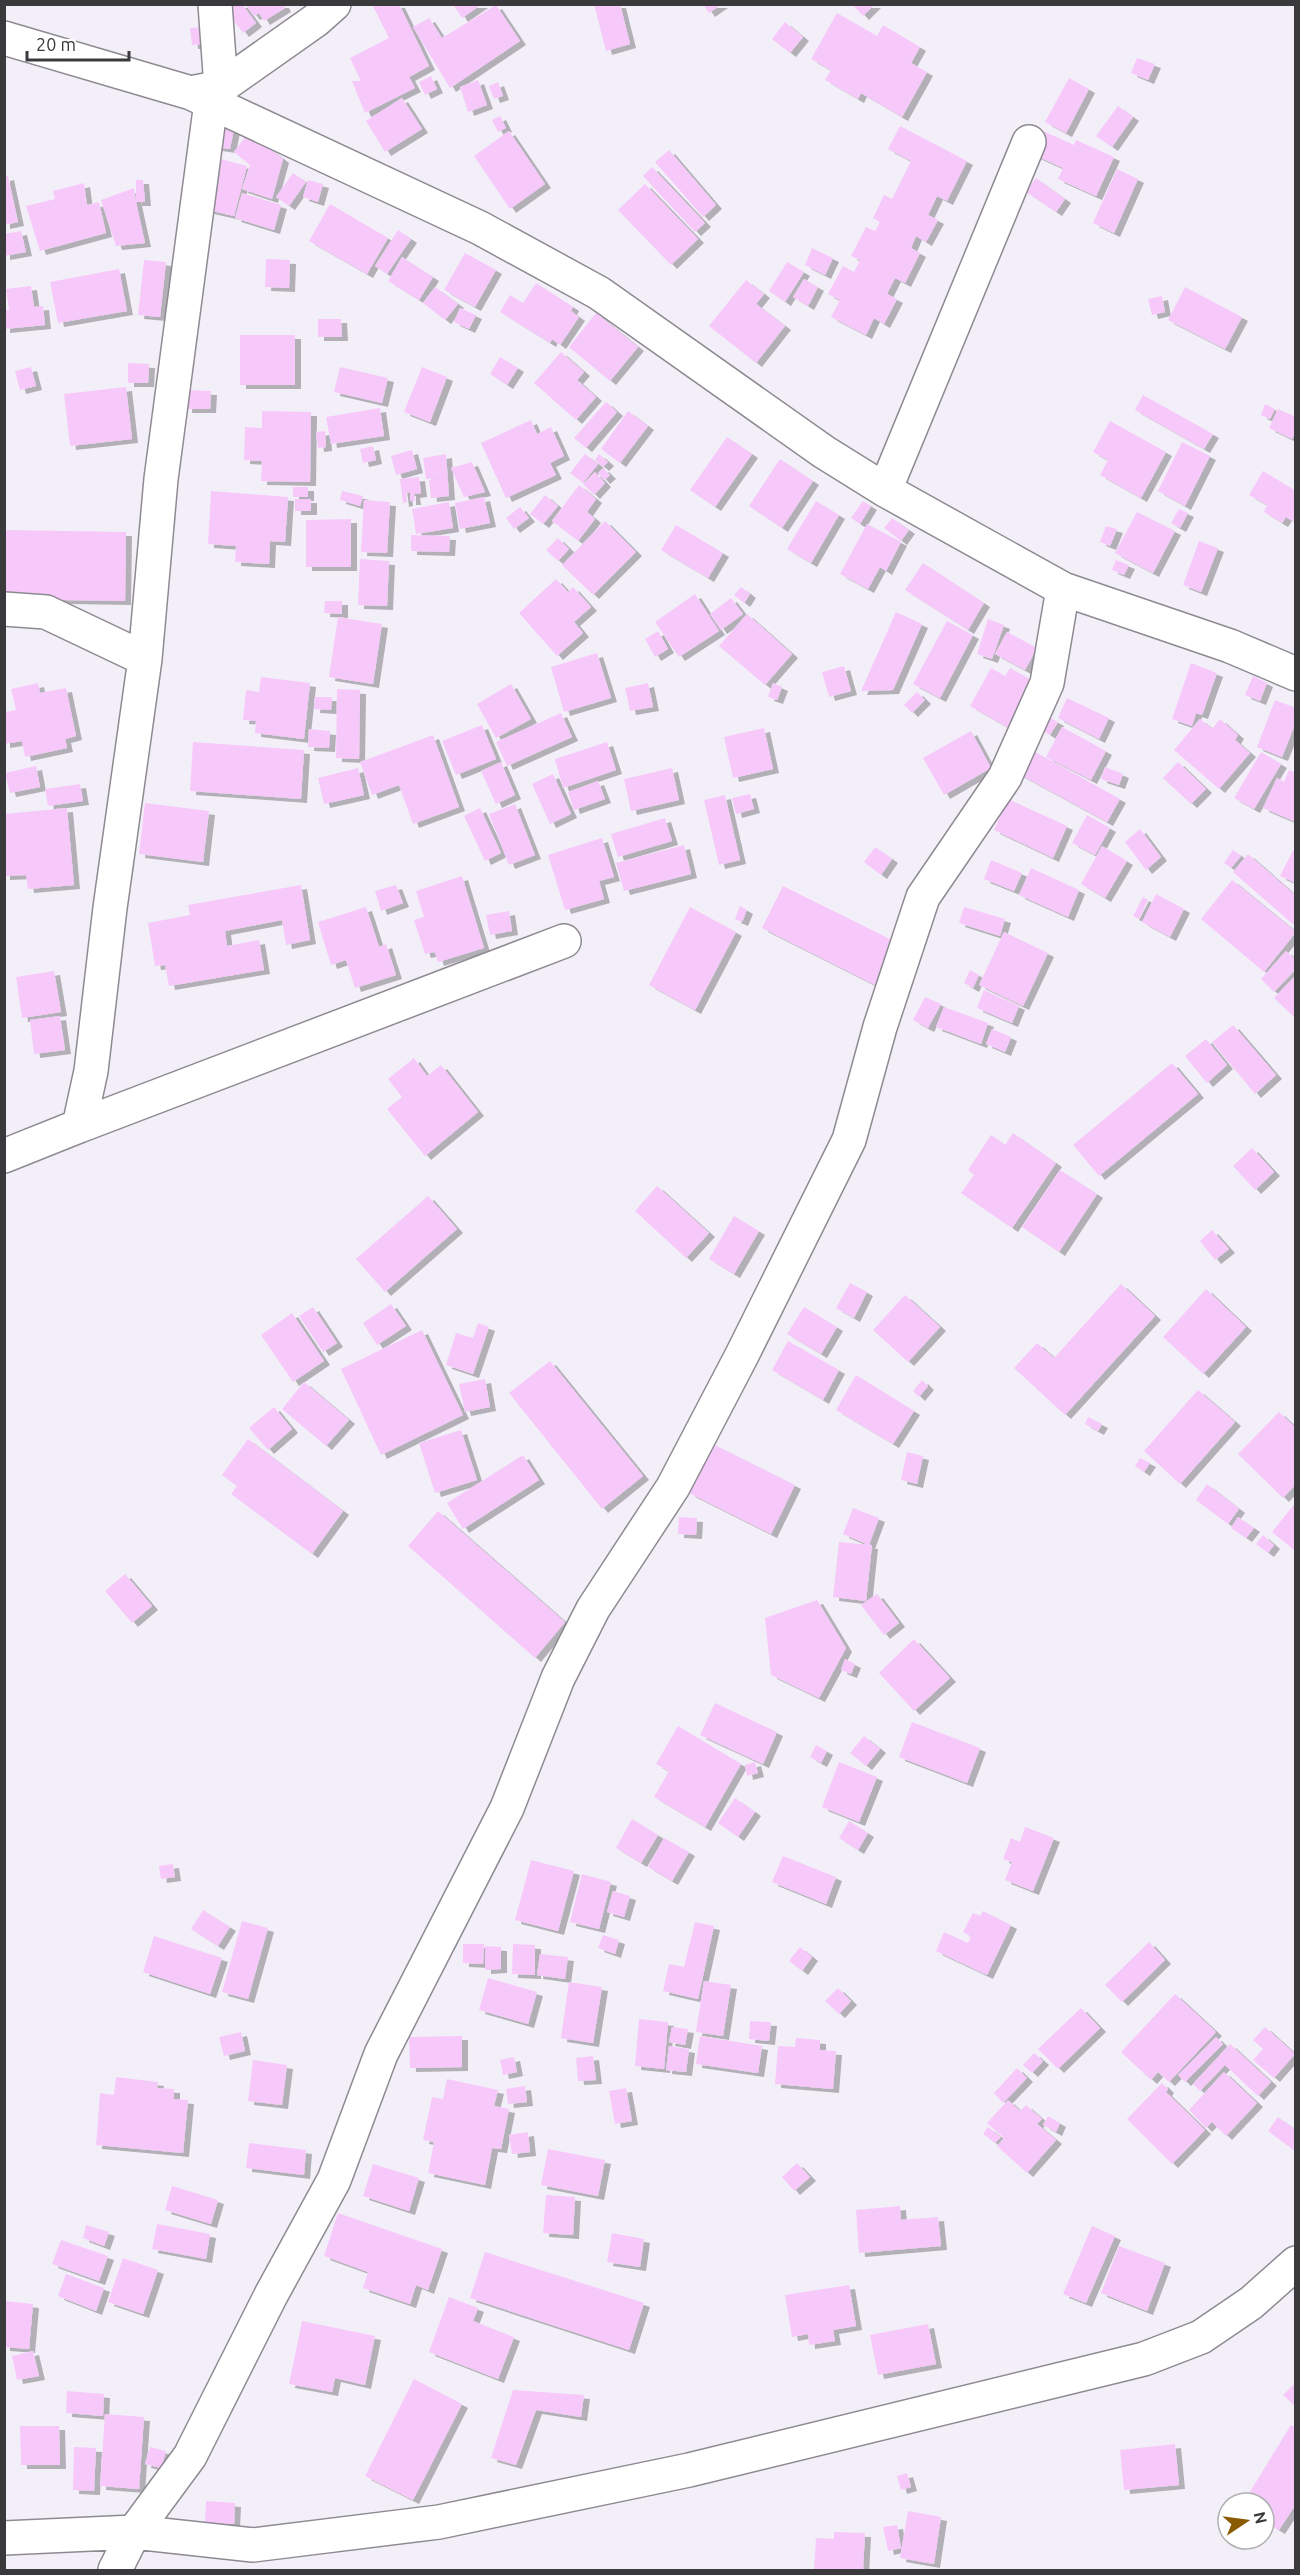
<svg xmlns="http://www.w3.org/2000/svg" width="1300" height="2575" font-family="Ubuntu,sans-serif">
	<defs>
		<filter id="shadow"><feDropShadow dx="6" dy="4" stdDeviation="0" flood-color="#0004"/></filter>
	</defs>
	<rect width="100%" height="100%" fill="#f3eff8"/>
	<path fill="#f7c9fb" filter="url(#shadow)" d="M237,4h5l14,19 -13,10 -16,-21z
		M245,4h38l2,4 -21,13 -5,-8 -5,3z
		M372,4h27l30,62 -20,11 6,11 -50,25 -13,-32h9l-11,-23 39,-20z
		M453,4h29l-20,14z
		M594,4h26l10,40 -24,7z
		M703,4h19l-13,9z
		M852,4h23l-12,12z
		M496,5l24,36 -70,47 -37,-61 16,-9 13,20z
		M837,13l40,23 6,-11 37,22 -9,16 16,9 -25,45 -41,-24 -3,6 -33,-19 6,-10 -20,-11z
		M785,22l18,15 -13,16 -18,-14z
		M205,27l2,17 -15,1 -2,-17z
		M1137,58l18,6 -7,16 -17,-7z
		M431,76l6,13 -12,6 -6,-13z
		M1069,78l20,11 -23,44 -21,-11z
		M478,80l9,25 -19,7 -8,-25z
		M498,82l5,14 -9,3 -5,-13z
		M402,98l20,31 -37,23 -19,-31z
		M1118,106l15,11 -21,30 -16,-11z
		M500,116l6,12 -8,4 -6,-12z
		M212,125l22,4 -4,20 -21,-3z
		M900,126l67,35 -20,40 -10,-5 -9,19 10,5 -12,22 -10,-6 -5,12 9,5 -15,30 -10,-5 -8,16 10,5 -13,25 -10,-6 -8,17 -35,-18 9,-17 -12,-6 15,-28 11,6 6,-12 -9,-4 15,-29 9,4 5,-9 -7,-4 11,-23 8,4 19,-38 -23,-12z
		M1041,130l33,15 2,-5 38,17 -18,39 -38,-17 5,-11 -33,-15z
		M509,131l36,53 -35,25 -36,-53z
		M249,132l34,27 -11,40 -30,-10 8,-24 -16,-13z
		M669,150l47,55 -13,12 -48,-55z
		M217,158l30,8 -13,50 -30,-7z
		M652,167l53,56 -10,9 -52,-56z
		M1117,169l21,10 -24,54 -21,-10z
		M293,173l13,9 -17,24 -13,-9z
		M8,176l10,46 -14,3v-48z
		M1036,178l29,21 -9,13 -30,-20z
		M136,180h7l2,22h-9l9,41 -29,3 -15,-46 33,-12 2,14z
		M308,180l15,4 -5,18 -15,-5z
		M84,183l3,22 12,-3 7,31 -66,18 -14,-45 29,-7 -2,-8z
		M645,184l53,55 -27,26 -53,-55z
		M242,193l39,12 -7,25 -39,-12z
		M330,204l58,34 -21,36 -58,-33z
		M398,230l13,9 -24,35 -12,-8z
		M21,231l5,21 -22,4v-22z
		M812,248l21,10 -8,17 -20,-10z
		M465,253l31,17 -21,37 -31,-17z
		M402,257l31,20 -14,23 -31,-19z
		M266,259l24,1 -1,28 -24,-1z
		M144,260l22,2 -6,55 -22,-2z
		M787,262l17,10 -19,30 -16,-11z
		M119,269l8,42 -69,12 -8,-41z
		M804,279l14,8 -10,19 -15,-9z
		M746,280l18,14 -8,10 29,22 -29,37 -47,-37z
		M536,283l37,24 -2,4 8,6 -19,28 -8,-6 -2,4 -50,-31 10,-17 13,8z
		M31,286l3,21 9,-1 2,19 -41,4v-19h5l-3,-21z
		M435,287l23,17 -13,16 -22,-17z
		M1185,287l57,30 -17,32 -57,-29z
		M1162,296l3,16 -13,3 -4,-16z
		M460,308l16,7 -7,14 -15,-7z
		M596,313l42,34 -28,34 -41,-34z
		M318,319h23l1,18h-24z
		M240,335h55v50h-55z
		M561,352l23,20 -7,8 19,17 -20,23 -42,-37z
		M500,357l18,11 -11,17 -17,-11z
		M128,363l21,1 -1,19h-20z
		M31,367l5,19 -16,4 -5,-19z
		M340,367l48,11 -6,25 -48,-11z
		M422,367l25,10 -17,45 -26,-10z
		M126,387l6,52 -62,7 -6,-52z
		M187,390l24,1 -1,18h-24z
		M1143,395l70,39 -9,15 -69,-39z
		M606,402l11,10 -31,36 -12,-10z
		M1265,404l10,5 -5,10 -9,-4z
		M380,408l4,28 -53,8 -5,-27z
		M1278,409l18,8v14l-4,8 -23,-11z
		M262,411l49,1 -1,70 -49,-1 1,-20 -18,-1 1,-33 17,1z
		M628,411l20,15 -28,37 -19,-14z
		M531,420l6,14 14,-7 13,29 -14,7 6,12 -50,23 -25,-55z
		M1110,421l56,31 -25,46 -41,-23 8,-15 -15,-8z
		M325,431l1,16 -8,1 -2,-16z
		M727,437l25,17 -37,53 -25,-17z
		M1182,442l28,14 -25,50 -27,-15z
		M373,446l3,14 -13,3 -3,-14z
		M412,450l5,19 -21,6 -5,-19z
		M446,454l3,42 -18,2 -2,-18 8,-2 -11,1 -3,-21z
		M585,454l13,10 -15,19 -13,-10z
		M599,454l9,8 -5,5 -8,-7z
		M780,459l33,22 -31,47 -33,-22z
		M472,462l13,30 -21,5 -13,-29z
		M603,468l7,7 -6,5 -6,-7z
		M1263,471l33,20v32l-10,-6 -4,6 -18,-11 3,-7 -18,-10z
		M595,472l10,11 -11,12 -11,-11z
		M419,477l2,16 -7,1 1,7h-5v-9l-4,1 1,9 -4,1 -3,-24z
		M579,485l17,14 -9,13 8,7 -17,22 -26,-20z
		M293,487h15v10h-15z
		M211,491l77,6 -3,45 -15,-1 -1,23 -34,-2 1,-16 -28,-2z
		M342,491l21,5 -3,10 -20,-6z
		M545,495l13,11 -15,18 -13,-10z
		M484,497l6,26 -30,6 -5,-26z
		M295,499h16v12h-16z
		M364,500l26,2 -3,51 -26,-1z
		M816,501l23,14 -28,48 -24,-14z
		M863,501l8,5 -11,18 -9,-6z
		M449,502l4,26 -37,6 -4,-25z
		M520,507l9,11 -15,11 -8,-11z
		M1179,509l9,4 -8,15 -9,-5z
		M1137,512l38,19 -22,42 -38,-20z
		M892,518l17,12 -8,11 -17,-13z
		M351,519v48h-45v-47z
		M605,521l31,31 -43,43 -31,-30z
		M867,524l34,18 -15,29 -6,-4 -12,22 -28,-15z
		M676,525l47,28 -15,25 -47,-28z
		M1106,526l11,3 -7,17 -10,-4z
		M4,530l122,2 -1,69 -121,-2z
		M411,535l39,1 -1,16 -38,-1z
		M558,538l11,11 -11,12 -12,-11z
		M1199,541l19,7 -17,44 -18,-7z
		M360,559l29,2 -2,45 -29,-1z
		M1116,560l13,5 -5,10 -12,-5z
		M923,563l61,40 -16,27 -63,-40z
		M556,579l12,13 5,-5 18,20 -17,15 9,11 -26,23 -38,-43z
		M741,587l9,7 -6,9 -10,-8z
		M695,594l24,37 -40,26 -24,-35z
		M731,598l12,16 -22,16 -11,-16z
		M325,601h17v13l-18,-1z
		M896,612l26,12 -29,66 -32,1z
		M747,614l45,40 -27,31 -46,-39z
		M338,617l44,7 -9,60 -44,-7z
		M988,619l16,6 -12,34 -15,-5z
		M947,621l26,14 -33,63 -27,-14z
		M658,631l10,18 -13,8 -10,-18z
		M1007,632l30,16 -12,22 -30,-16z
		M597,653l14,45 -47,14 -13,-45z
		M1191,663l26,10 -15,42 -6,-2 -4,13 -20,-7z
		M844,666l7,25 -22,6 -7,-25z
		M991,668l14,8 5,-8 31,17 -25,47 -46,-26z
		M1253,676l14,7 -7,18 -15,-6z
		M261,677l49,6 -6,56 -49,-6 1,-12 -13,-1 3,-30 13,2z
		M38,683l2,10 26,-5 10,48 -11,3 2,9 -42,9 -3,-16 -18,3v-32l12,-2 -5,-21z
		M648,683l5,24 -23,4 -5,-23z
		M773,683l9,4 -5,13 -9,-3z
		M511,684l20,35 -35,19 -19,-34z
		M337,689l23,1 -1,69 -23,-1z
		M917,692l8,8 -13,13 -8,-8z
		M315,697h17l-1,13 -17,-1z
		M1067,698l42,20 -10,21 -41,-21z
		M1275,700l21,8v14l-14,35 -25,-10z
		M561,713l11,24 -65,29 -11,-24z
		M1045,715l13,7 -8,13 -12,-8z
		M1200,719l12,10 8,-10 18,16 -3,5 15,13 -31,36 -45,-39z
		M482,725l14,34 -40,16 -14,-34z
		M1062,727l44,24 -15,29 -45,-23z
		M764,728l9,41 -40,9 -9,-41z
		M309,729l21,2 -1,17 -21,-1z
		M971,731l20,37 -47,27 -21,-37z
		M433,735l26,72 -46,17 -14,-39 -27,10 -12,-33z
		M193,742l111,8 -3,49 -111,-8z
		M607,742l9,28 -53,18 -8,-29z
		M1030,749l90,50 -13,23 -90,-49z
		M1261,752l20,12 -27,45 -20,-11z
		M501,762l14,33 -19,9 -15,-33z
		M1178,762l28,27 -15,15 -28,-26z
		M36,766l4,21 -30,6 -5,-20z
		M1105,767l18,7 -4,11 -18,-6z
		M358,768l6,27 -40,9 -6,-26z
		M672,768l7,32 -48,11 -7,-32z
		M1289,770l7,3v49l-33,-14 14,-30 7,4z
		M553,774l18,40 -21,10 -18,-40z
		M598,781l7,18 -31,11 -6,-18z
		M80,784l3,17 -35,5 -3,-17z
		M750,794l4,15 -18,5 -4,-16z
		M725,795l15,65 -21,5 -15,-65z
		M1008,799l59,27 -14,32 -59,-28z
		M145,803l64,8 -6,51 -64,-8z
		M515,804l20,51 -26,10 -20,-51z
		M67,808l7,77 -46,4 -2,-14 -22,1v-62z
		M480,808l21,45 -16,8 -21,-45z
		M1087,815l23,13 -15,27 -23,-12z
		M665,818l7,23 -54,16 -7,-23z
		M1140,829l21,28 -15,13 -21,-28z
		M602,838l12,39 -15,4 5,18 -39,11 -17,-55z
		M684,845l7,29 -67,17 -8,-28z
		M1296,845v38l-16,-7z
		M1102,846l25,15 -22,37 -24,-14z
		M875,847l17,12 -11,16 -17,-13z
		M1233,850l8,6 -10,12 -7,-5z
		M1248,854l48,42v31l-63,-55z
		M991,860l31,13 -8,18 -30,-12z
		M1031,868l48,22 -11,27 -49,-22z
		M462,876l22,72 -46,14 -3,-10 -10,2 -11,-34 10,-3 -8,-26z
		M1232,880l64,52 -32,40 -63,-53z
		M301,885l9,55 -24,5 -4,-25 -57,11 2,15 32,-6 5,30 -95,16 -4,-21 -10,1 -7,-43 42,-8 -2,-10z
		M396,885l7,18 -22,8 -6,-20z
		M783,886l115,57 -21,43 -115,-58z
		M1156,894l28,15 -14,28 -28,-15z
		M1143,897l5,3 -9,19 -6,-3z
		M740,906l7,4 -5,12 -7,-3z
		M366,907l13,40 7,-3 10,31 -41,13 -9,-28 -15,5 -13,-43z
		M690,907l46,25 -41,78 -46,-25z
		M964,907l41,12 -5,17 -41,-13z
		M509,911l3,20 -22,4 -4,-20z
		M1004,932l44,21 -25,53 -44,-21z
		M1286,951l10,9v9l-22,23 -13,-13z
		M970,970l9,5 -6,13 -9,-5z
		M54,971l7,41 -39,6 -6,-41z
		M1296,975v40l-2,2 -20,-19z
		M984,990l35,16 -7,17 -35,-15z
		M925,997l16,7 -13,24 -15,-8z
		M944,1007l44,16 -7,21 -45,-17z
		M60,1016l5,34 -31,4 -4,-34z
		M1233,1025l43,50 -21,19 -43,-52z
		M992,1029l19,8 -6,15 -19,-8z
		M1206,1039l21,26 -20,18 -22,-27z
		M414,1058l13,18 14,-11 37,47 -53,44 -38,-47 15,-12 -14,-18z
		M1172,1063l26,31 -99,82 -26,-31z
		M1013,1133l43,30 -44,65 -51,-35 13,-18 -6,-5 23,-35 14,10z
		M1252,1148l22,24 -19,18 -22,-24z
		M1060,1170l37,24 -38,58 -37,-25z
		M657,1186l52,47 -23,25 -51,-47z
		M428,1196l29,33 -72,63 -29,-33z
		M734,1216l25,15 -25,43 -25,-15z
		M1212,1230l17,19 -14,11 -15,-19z
		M850,1283l17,9 -13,26 -18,-10z
		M1121,1284l34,32 -90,99 -51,-47 23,-25 17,15z
		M1206,1289l40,38 -43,47 -40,-37z
		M905,1295l35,32 -32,35 -35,-32z
		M391,1304l15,22 -29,19 -14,-22z
		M313,1307l24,36 -14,9 -24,-36z
		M804,1307l33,20 -16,27 -34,-20z
		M292,1313l32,48 -31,21 -32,-47z
		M478,1323l11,4 -16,47 -27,-9 10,-32 17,5z
		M422,1330l41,85 -82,40 -40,-86z
		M788,1341l51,29 -16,30 -51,-30z
		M550,1361l93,115 -41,33 -93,-116z
		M856,1375l58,36 -21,33 -57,-34z
		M485,1379l5,28 -25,5 -6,-28z
		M922,1380l6,6 -9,11 -6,-6z
		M304,1382l45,38 -23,26 -44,-37z
		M1198,1390l37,32 -55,62 -36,-33z
		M274,1407l18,22 -24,21 -19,-22z
		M1279,1412l17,16v56l-13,14 -45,-44z
		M1088,1417l14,7 -4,7 -13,-7z
		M461,1430l16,50 -42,13 -16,-50z
		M248,1439l95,72 -31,43 -81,-60 6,-8 -15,-11z
		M713,1444l82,41 -24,49 -82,-41z
		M907,1452l16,4 -6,28 -16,-4z
		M523,1455l16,25 -76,49 -16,-26z
		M1140,1458l10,5 -6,9 -9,-6z
		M1207,1484l32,25 -11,15 -32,-24z
		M1296,1502v47l-2,1 -22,-18z
		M853,1508l26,10 -10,27 -26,-11z
		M438,1511l127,111 -30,36 -127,-112z
		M679,1517l18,1 -1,17 -18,-1z
		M1238,1517l16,11 -8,10 -15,-10z
		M1263,1535l11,10 -6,8 -12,-9z
		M839,1542l33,3 -6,56 -33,-4z
		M125,1574l27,32 -20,17 -27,-32z
		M877,1594l22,29 -15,12 -23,-30z
		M817,1600l29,48 -27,50 -48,-23 -6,-57z
		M914,1639l36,39 -36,33 -35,-38z
		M845,1659l10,5 -4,10 -10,-4z
		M715,1703l62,29 -14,32 -63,-29z
		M912,1722l68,26 -13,35 -68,-26z
		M678,1726l63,38 -36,63 -51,-30 15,-26 -13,-7z
		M864,1736l16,13 -14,17 -16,-13z
		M816,1745l11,6 -6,12 -11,-6z
		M755,1762l3,11 -11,3 -2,-11z
		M839,1762l38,15 -18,45 -37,-15z
		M735,1798l20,14 -17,25 -20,-14z
		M632,1819l26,16 -17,28 -25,-15z
		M849,1821l19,12 -10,17 -19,-12z
		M1025,1827l29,11 -21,53 -28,-11 7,-18 -9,-3 8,-21 9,4z
		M664,1838l25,14 -17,29 -24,-14z
		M783,1856l53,21 -10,27 -54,-22z
		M531,1860l43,11 -16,60 -43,-11z
		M173,1864l2,13 -14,2 -2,-13z
		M582,1874l29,8 -12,47 -29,-7z
		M613,1891l17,5 -6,21 -17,-5z
		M203,1910l27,17 -12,19 -27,-17z
		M983,1911l28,14 -24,50 -51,-24 8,-19 24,11 3,-7 -8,-4 10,-19 7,3z
		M242,1921l26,7 -20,71 -26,-7z
		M695,1922l19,4 -16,73 -35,-8 6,-27 15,3z
		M603,1935l16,5 -4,14 -17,-6z
		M154,1936l68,22 -12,36 -67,-22z
		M1149,1942l16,18 -43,42 -17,-17z
		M463,1944h21l-1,20 -20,-1z
		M513,1944l22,1v30l-23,-1z
		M485,1946l16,1v22l-16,1z
		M800,1947l12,10 -10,14 -13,-10z
		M540,1954l28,3 -3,22 -28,-4z
		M488,1978l49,14 -9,32 -49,-14z
		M704,1981l27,4 -8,51 -27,-4z
		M569,1982l33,5 -9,56 -32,-5z
		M838,1988l13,13 -12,13 -14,-13z
		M1175,1994l41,38 -47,50 -11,-10 -7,8 -30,-28z
		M1081,2008l19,20 -42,41 -20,-20z
		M639,2019l29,3 -4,47 -29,-3z
		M750,2021l21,1 -2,19 -20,-2z
		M672,2027l16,2 -3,16 -16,-3z
		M1265,2027l30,27 -21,24 -21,-18 10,-11 -10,-9z
		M241,2032l4,19 -21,5 -5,-19z
		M462,2036v31l-52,1 -1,-31z
		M700,2036l62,10 -4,27 -62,-9z
		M1216,2037l7,7 -38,38 -7,-7z
		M796,2038l24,2v10l16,1 -3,38 -58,-5 3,-38 17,1z
		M1230,2044l41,38 -13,14 -33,-31 -25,26 -7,-7z
		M669,2046l20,3 -3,23 -20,-2z
		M1034,2053l9,8 -11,12 -9,-8z
		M593,2056l3,24 -18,1 -2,-23z
		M514,2057l3,15 -14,3 -3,-15z
		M253,2060l34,5 -5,40 -34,-4z
		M1017,2068l10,10 -24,25 -9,-10z
		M1224,2072l33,31 -31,33 -14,-14 -6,6 -17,-18z
		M116,2077l42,5 -1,6 17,1v10l14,1 -5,53 -87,-8 4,-52 14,2z
		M447,2079l51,11 -4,16 15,3 -8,40 -9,-1 -7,37 -57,-12 6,-31 -11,-2 9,-43 11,2z
		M1162,2083l6,6 -2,3 39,38 -33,34 -45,-45z
		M525,2086l2,16 -19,2 -2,-15z
		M626,2088l6,33 -17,3 -6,-33z
		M1008,2100l12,11 6,-6 16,14 -5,5 19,16 -29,33 -30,-27 7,-8 -17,-15z
		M1048,2116l12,7 -4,9 -13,-7z
		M1278,2117l18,13v22l-28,-21z
		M988,2127l13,10 -6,6 -12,-9z
		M528,2132l2,20 -18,2 -3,-19z
		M249,2143l57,7 -2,25 -58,-7z
		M548,2149l57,11 -7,36 -57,-11z
		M797,2163l13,14 -16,14 -12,-14z
		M373,2164l46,14 -10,33 -46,-15z
		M172,2186l46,14 -7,24 -46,-14z
		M546,2195l29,2 -2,38 -30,-2z
		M900,2206l1,14 37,-3 3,29 -82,7 -3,-43z
		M338,2213l104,36 -14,41 -12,-5 -6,19 -47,-16 5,-16 -44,-16z
		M157,2224l53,10 -4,25 -54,-10z
		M86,2225l23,7 -5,14 -21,-8z
		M1092,2226l23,10 -29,67 -23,-9z
		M612,2233l32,6 -4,28 -33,-5z
		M61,2240l47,16 -9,25 -47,-17z
		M1119,2246l46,17 -18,48 -46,-18z
		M485,2252l159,51 -15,47 -159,-52z
		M123,2258l35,12 -15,44 -35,-12z
		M66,2274l38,14 -8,23 -38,-15z
		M849,2285l7,41 -23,4 2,11 -26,4 -1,-11 -16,3 -7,-42z
		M449,2297l29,11 -5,13 41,16 -16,42 -69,-27z
		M4,2301l29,3 -4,45 -25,-2z
		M302,2321l73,15 -10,49 -30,-7 -3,14 -43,-8z
		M928,2324l8,40 -58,11 -8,-40z
		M33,2351l6,25 -22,4 -5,-24z
		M414,2379l48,25 -49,96 -48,-24z
		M1296,2382v25l-13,-12z
		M513,2390l71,5 -3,22 -45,-7 -20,55 -25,-7z
		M67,2391l37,3 -1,22 -37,-3z
		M105,2414l39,3 -5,72 -39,-3z
		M1291,2425l5,3v76l-17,26 -15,-9v-18h-21z
		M20,2426h39l1,39h-39z
		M1175,2444l4,41 -55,5 -4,-40z
		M74,2447l22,1 -2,43 -21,-1z
		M150,2447l16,4 -5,17 -16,-4z
		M907,2473l4,14 -10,3 -4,-14z
		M206,2501l29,2 -1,21 -29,-1z
		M908,2511l33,6 -7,47 -34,-6z
		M897,2525l4,23 -13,3 -5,-24z
		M834,2532l31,1 -2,37h-49l2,-32 18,1z"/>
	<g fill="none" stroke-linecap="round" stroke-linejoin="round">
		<defs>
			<path id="street" d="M215,4l6,83
				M4,38l187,55 289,135 119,65 225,159 61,38 178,99 167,57 66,28
				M191,93l30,-6 95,-67 18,-16
				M885,490l144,-348
				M4,609l42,3 99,47
				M79,1126l485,-185
				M4,1156l75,-30 12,-55 19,-163 35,-249 16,-180 50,-377
				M4,2538l130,-6 119,13 186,-23 250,-52 455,-111 57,-22 50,-34 45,-40
				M115,2570l19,-38 56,-76 81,-161 63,-115 47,-126 126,-246 51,-130 35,-69 80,-122 69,-132 107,-215 31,-113 43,-130 82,-120 42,-94 16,-94"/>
		</defs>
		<use href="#street" stroke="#8d8a91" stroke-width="36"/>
		<use href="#street" stroke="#fff" stroke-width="33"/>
	</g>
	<rect width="1300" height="2575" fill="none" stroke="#3a393c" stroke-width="12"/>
	<g transform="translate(1246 2521) rotate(77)"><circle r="28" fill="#ffffff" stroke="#b0b0b1" stroke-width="1.5"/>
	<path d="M0-4.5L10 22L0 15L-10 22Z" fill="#895a00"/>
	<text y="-9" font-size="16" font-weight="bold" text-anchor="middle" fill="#3a393c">N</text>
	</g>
	<path d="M27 51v9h102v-9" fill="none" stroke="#3a393c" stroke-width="3"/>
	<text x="36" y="51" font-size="18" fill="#3a393c" stroke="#ffffff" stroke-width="4.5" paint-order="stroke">20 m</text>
</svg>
